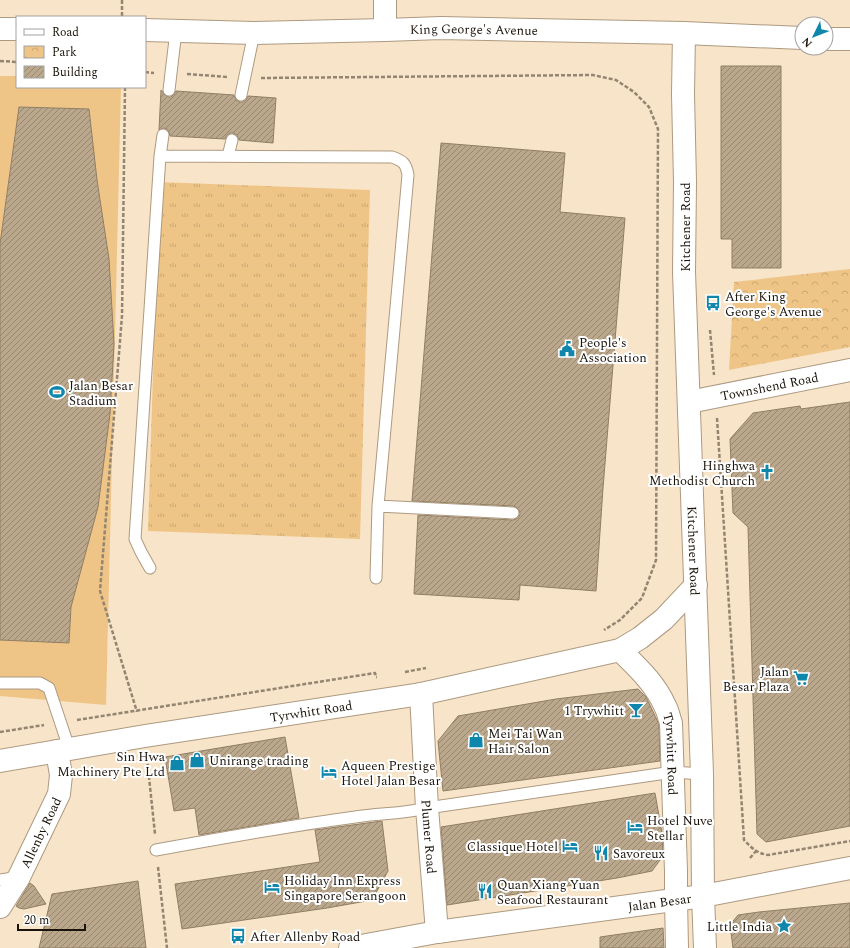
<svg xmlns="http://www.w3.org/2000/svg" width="850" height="948" font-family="Spectral,serif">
	<defs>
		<pattern id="grass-tufts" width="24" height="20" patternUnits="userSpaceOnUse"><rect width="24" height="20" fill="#efc587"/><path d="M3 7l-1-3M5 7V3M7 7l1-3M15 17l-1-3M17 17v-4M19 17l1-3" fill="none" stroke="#cca873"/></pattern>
		<pattern id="park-crowns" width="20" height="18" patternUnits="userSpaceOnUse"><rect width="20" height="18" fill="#efc587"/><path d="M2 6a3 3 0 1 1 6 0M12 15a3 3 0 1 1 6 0" fill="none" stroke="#cca873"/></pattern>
		<pattern id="building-hatch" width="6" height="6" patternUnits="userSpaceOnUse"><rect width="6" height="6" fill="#baa78c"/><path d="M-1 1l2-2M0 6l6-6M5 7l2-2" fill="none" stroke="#968771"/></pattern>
	</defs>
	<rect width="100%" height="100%" fill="#f8e4c8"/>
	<path fill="url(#grass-tufts)" d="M159,182l211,8 -10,349 -212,-8z"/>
	<path fill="url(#park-crowns)" d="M850,269v78l-121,23 5,-88z"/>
	<path fill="#efc587" d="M0,76h17v11h104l-15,618 -106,-9z"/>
	<path fill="url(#building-hatch)" stroke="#907e65" d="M721,66h60v202h-49v-29h-11z
		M161,90l4,5 4,2h2l3,-3 2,-3 58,4 2,5 4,2h3l3,-2 2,-4 28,2 -3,45 -34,-3 -2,-5 -4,-2h-3l-3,2 -2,4 -55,-3 -1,-4 -2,-3 -3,-1 -5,2z
		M19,107l70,2 8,71 12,79 5,85 -4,70 -12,93 -27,100 -2,36 -69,-3v-396z
		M441,143l124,10 -5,59 65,6 -22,270 -7,103 -76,-6 -1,15 -105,-6 4,-79 95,5 3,-1 3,-2 1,-3 -1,-4 -3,-3 -3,-1 -101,-5z
		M850,402v424l-84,16 -9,-8 -9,-307 -15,-14 -3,-74 23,-26 47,-7 1,3z
		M638,689l8,8 10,21 3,7 1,36 -217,30 -5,-50 20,-25 98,-17z
		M285,737l14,81 -100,17 -4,-27 -21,3 -9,-54z
		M655,793l7,40 1,23 -11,15 -35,7 -170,27 -6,-78z
		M382,821l6,50 -16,29 -45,8 -145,21 -7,-45 145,-22 -5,-32z
		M138,881l8,67h-107l13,-54z
		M30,883l4,3 12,18 -22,5 -5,-1 -3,-2z
		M850,903v45h-117l-3,-23 8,-10 21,-3z
		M663,928l1,20h-64v-11z"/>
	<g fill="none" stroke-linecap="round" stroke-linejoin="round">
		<defs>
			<path id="service" d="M169,90l7,-59
				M241,95l13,-62
				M160,156l232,1c11,4 14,6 16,18l-30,331 -2,72
				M228,156l4,-16
				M378,506l135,7
				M150,568l-9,-16 -6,-13 25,-383 3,-21
				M0,683h40l9,5 20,60
				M156,850c66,-12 132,-24 199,-33 24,-4 49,-3 72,-9l246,-36 29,2
				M0,880l19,-3"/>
			<g id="minor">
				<path d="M385,0v30"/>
				<path d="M0,29h17"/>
				<path id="s1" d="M145,30l109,3 131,-3 56,-2 243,5 118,5"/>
				<path id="s2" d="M684,33l-1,61 2,88 -1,90 18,502 1,122"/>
				<path d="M826,39h24"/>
				<path id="s3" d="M689,402l161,-32"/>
				<path id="s4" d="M620,650c17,17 35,33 45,56 3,5 4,12 6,17l5,148v28"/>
				<path id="s5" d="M421,694l6,114 10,124"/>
				<path id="s6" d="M0,761l145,-25 276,-42 199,-44 20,-12 24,-19 32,-34"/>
				<path id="s7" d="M0,907l19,-30 40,-83 2,-19 -4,-24"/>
			</g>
			<path id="tertiary" d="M703,896l2,52
				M676,899l1,49"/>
			<g id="primary">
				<path id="s8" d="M350,948l87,-16 266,-36 147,-28"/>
			</g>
		</defs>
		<use href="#service" stroke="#ad9a80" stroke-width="13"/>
		<use href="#minor" stroke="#ad9a80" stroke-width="24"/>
		<use href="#tertiary" stroke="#ad9a80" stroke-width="24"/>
		<use href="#primary" stroke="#ad9a80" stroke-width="24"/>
		<path stroke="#938571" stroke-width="2.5" stroke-dasharray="4 2" stroke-linecap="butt" d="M122,0v17
			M0,61l17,1
			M145,72l9,1
			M187,74l41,3
			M261,78l332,-3 23,5 18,12 15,15 9,22 -2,431 -14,38 -22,22 -16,10
			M125,87l-3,229 -22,275 37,121
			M710,330l4,45
			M717,418l27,422c8,8 12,13 24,15l82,-14
			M405,672l21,-4
			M77,720l298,-47 1,4h1
			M0,732l44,-7
			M147,758l8,76
			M750,858l6,-7
			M158,867l9,81"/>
		<use href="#service" stroke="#fff" stroke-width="11"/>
		<use href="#minor" stroke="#fff" stroke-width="22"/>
		<use href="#tertiary" stroke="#fff" stroke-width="22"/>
		<use href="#primary" stroke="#fff" stroke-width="22"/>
	</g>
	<defs>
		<symbol id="bus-bare" viewBox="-9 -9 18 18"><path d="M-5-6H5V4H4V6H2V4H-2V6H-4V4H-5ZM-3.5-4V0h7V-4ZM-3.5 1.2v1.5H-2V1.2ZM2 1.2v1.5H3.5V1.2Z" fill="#0f86ab" stroke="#fff" stroke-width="2.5" paint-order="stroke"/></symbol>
		<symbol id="civic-bare" viewBox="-9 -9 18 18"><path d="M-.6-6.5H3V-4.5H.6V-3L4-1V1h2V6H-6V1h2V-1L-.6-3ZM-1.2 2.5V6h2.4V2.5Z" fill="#0f86ab" stroke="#fff" stroke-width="2.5" paint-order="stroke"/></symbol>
		<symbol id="stadium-bare" viewBox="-9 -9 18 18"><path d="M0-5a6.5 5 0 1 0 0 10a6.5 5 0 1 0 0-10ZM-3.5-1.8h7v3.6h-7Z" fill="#0f86ab" stroke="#fff" stroke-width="2.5" paint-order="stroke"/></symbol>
		<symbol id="church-bare" viewBox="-9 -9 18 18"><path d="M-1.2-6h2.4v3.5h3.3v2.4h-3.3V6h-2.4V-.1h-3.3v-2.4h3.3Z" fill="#0f86ab" stroke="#fff" stroke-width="2.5" paint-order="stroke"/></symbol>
		<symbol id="supermarket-bare" viewBox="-9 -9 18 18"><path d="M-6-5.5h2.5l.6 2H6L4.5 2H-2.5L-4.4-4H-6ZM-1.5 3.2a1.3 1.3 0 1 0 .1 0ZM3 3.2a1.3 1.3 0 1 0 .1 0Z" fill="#0f86ab" stroke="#fff" stroke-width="2.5" paint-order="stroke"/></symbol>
		<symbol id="bar-bare" viewBox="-9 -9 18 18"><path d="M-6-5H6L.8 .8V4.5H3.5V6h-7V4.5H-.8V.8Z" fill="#0f86ab" stroke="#fff" stroke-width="2.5" paint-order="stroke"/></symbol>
		<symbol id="shop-bare" viewBox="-9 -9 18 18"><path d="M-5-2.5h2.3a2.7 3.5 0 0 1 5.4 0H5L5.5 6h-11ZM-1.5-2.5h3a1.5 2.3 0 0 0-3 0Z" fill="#0f86ab" stroke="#fff" stroke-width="2.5" paint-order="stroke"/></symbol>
		<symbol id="hotel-bare" viewBox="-9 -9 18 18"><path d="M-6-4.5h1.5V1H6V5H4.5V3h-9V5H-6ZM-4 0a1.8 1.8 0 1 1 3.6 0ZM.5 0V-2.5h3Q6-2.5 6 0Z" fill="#0f86ab" stroke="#fff" stroke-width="2.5" paint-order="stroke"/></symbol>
		<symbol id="restaurant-bare" viewBox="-9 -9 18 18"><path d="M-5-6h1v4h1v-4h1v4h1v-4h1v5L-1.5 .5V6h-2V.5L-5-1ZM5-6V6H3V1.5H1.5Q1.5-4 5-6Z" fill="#0f86ab" stroke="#fff" stroke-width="2.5" paint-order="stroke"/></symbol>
		<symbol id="sight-bare" viewBox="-9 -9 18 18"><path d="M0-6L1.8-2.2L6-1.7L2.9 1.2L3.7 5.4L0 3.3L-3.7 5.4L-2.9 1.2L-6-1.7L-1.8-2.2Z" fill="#0f86ab" stroke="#fff" stroke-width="2.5" paint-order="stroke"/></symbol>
	</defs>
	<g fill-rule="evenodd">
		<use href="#bus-bare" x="702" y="292" width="22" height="22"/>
		<use href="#civic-bare" x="556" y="338" width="22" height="22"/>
		<use href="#stadium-bare" x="46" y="381" width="22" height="22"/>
		<use href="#church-bare" x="756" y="461" width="22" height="22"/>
		<use href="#supermarket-bare" x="790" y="667" width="22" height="22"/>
		<use href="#bar-bare" x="625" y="699" width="22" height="22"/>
		<use href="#shop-bare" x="465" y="729" width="22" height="22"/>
		<use href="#shop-bare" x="186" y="749" width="22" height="22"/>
		<use href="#shop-bare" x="166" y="752" width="22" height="22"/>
		<use href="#hotel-bare" x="318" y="761" width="22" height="22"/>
		<use href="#hotel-bare" x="624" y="816" width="22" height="22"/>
		<use href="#hotel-bare" x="559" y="835" width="22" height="22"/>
		<use href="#restaurant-bare" x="590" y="842" width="22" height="22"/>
		<use href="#hotel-bare" x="261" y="876" width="22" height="22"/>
		<use href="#restaurant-bare" x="474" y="880" width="22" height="22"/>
		<use href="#sight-bare" x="773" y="915" width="22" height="22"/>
		<use href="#bus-bare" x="227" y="925" width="22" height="22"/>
	</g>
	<g text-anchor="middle" stroke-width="4" stroke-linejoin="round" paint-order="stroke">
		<g font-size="13" fill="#1a130a" stroke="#fff">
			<text dy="5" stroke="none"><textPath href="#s1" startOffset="329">King George's Avenue</textPath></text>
			<text transform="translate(685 227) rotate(-90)" y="5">Kitchener Road</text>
			<text dy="5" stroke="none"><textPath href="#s3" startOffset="82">Townshend Road</textPath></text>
			<text dy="5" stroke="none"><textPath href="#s2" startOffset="518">Kitchener Road</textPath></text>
			<text dy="5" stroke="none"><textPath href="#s6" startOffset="315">Tyrwhitt Road</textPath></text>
			<text dy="5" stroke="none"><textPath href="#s4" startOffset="121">Tyrwhitt Road</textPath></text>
			<text dy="5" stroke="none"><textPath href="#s7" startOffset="85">Allenby Road</textPath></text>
			<text dy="5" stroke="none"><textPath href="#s5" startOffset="143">Plumer Road</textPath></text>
			<text dy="5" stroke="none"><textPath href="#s8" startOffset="313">Jalan Besar</textPath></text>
		</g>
		<g font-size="13" fill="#1a130a" stroke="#fff" text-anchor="start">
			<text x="725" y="301">After King<tspan x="725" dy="15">George's Avenue</tspan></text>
			<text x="579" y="347">People's<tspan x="579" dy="15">Association</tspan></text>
			<text x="69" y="390">Jalan Besar<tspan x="69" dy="15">Stadium</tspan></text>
			<text x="755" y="470" text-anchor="end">Hinghwa<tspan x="755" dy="15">Methodist Church</tspan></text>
			<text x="789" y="676" text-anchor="end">Jalan<tspan x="789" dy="15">Besar Plaza</tspan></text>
			<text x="624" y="715" text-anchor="end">1 Trywhitt</text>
			<text x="488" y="738">Mei Tai Wan<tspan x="488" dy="15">Hair Salon</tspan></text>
			<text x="165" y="761" text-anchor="end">Sin Hwa<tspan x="165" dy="15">Machinery Pte Ltd</tspan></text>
			<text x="209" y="765">Unirange trading</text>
			<text x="341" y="770">Aqueen Prestige<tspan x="341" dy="15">Hotel Jalan Besar</tspan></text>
			<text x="647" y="825">Hotel Nuve<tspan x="647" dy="15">Stellar</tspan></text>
			<text x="558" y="851" text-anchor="end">Classique Hotel</text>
			<text x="613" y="858">Savoreux</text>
			<text x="284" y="885">Holiday Inn Express<tspan x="284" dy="15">Singapore Serangoon</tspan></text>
			<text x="497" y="889">Quan Xiang Yuan<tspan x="497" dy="15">Seafood Restaurant</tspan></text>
			<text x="772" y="931" text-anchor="end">Little India</text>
			<text x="250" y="941">After Allenby Road</text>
		</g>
	</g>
	<rect x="16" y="16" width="130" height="72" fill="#ffffff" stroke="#a3a19d"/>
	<rect x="24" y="29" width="20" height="6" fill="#ffffff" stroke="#a3a19d"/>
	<text x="52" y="36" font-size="12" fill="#1a130a">Road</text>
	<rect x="24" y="46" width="20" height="12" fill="url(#park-crowns)" stroke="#a3a19d"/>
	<text x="52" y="56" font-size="12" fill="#1a130a">Park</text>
	<rect x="24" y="66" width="20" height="12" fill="url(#building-hatch)" stroke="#a3a19d"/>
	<text x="52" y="76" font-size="12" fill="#1a130a">Building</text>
	<g transform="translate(814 36) rotate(227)"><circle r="19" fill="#ffffff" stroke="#a3a19d"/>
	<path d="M0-3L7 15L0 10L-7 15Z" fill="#0f86ab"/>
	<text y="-6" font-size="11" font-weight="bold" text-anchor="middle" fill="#1a130a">N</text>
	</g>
	<path d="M18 924v6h67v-6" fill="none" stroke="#1a130a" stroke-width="2"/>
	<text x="24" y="924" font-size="12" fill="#1a130a" stroke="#ffffff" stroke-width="3" paint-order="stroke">20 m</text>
</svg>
